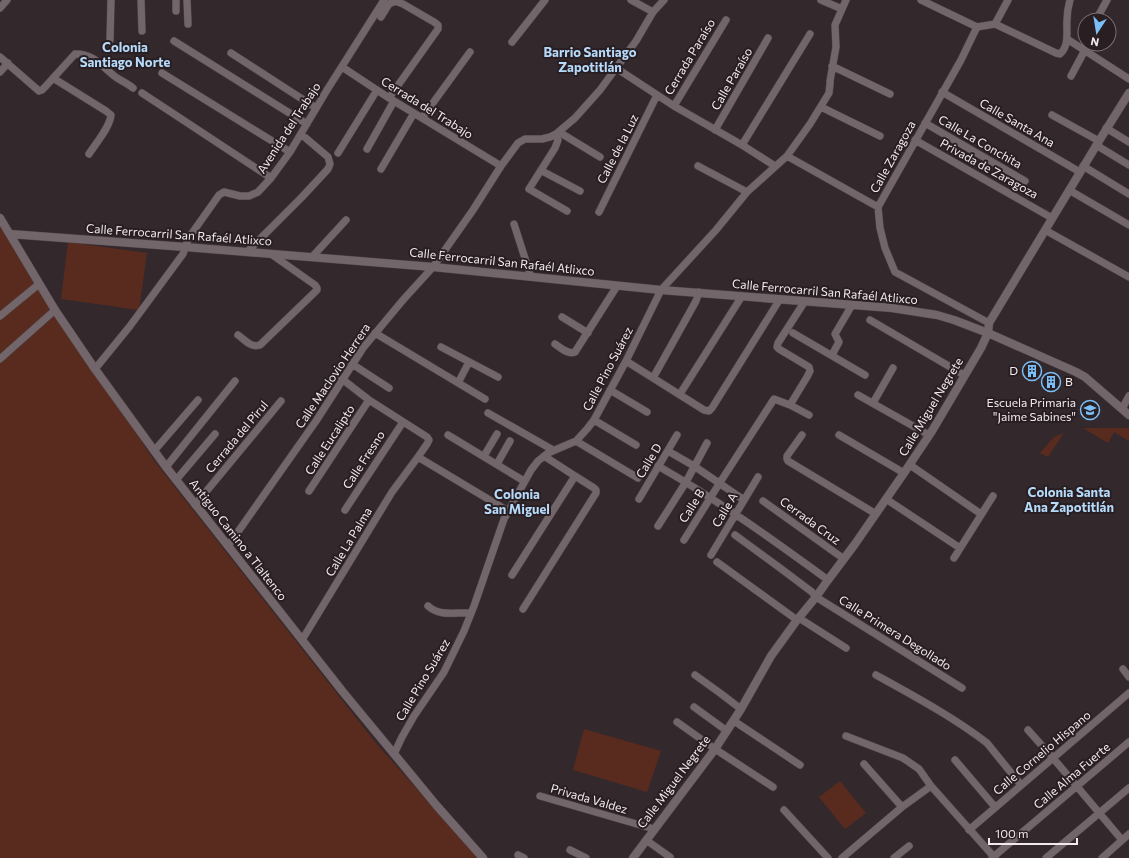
<svg xmlns="http://www.w3.org/2000/svg" width="1129" height="858" font-family="Commissioner,sans-serif">
	<rect width="100%" height="100%" fill="#33282c"/>
	<path fill="#592b1f" d="M0,224l153,235 222,283 103,116h-478z
		M68,242l79,11 -8,57 -78,-11z
		M1083,428h46v13l-15,-9 -6,11z
		M1064,433l-16,24 -8,-4 14,-16z
		M584,729l77,22 -14,41 -74,-22z
		M840,781l26,32 -21,16 -26,-32z"/>
	<g fill="none" stroke-linecap="round" stroke-linejoin="round">
		<defs>
			<path id="minor" d="M141,0l1,31
				M176,0v11
				M187,0l1,24
				M631,0l22,12
				M821,0l21,9
				M921,0l56,27 18,-3 61,29 4,1c10,-9 6,-23 7,-34 0,-7 1,-13 3,-20
				M0,8l7,-8
				M381,17l8,-13 6,-3 8,3 31,18 4,3v4l-49,69
				M1096,20l11,-20
				M995,24l13,-24
				M977,27l-16,33 -83,147 2,21 5,20 10,24 94,51
				M1067,39l62,40
				M110,40l1,-40
				M174,41l133,83
				M512,42l33,-42
				M231,53l85,55
				M0,57l39,34 3,-1 3,-3 30,-33c19,-1 28,14 42,24 5,3 11,6 16,10
				M832,66l58,28
				M342,67l47,31 112,68
				M616,68l58,38 68,39 33,21
				M0,72l8,-9
				M162,73l128,79
				M1071,76l14,-26
				M53,78l53,33 5,4c-1,12 -15,28 -22,39
				M942,92l138,80
				M142,93l129,85
				M674,106l52,-86
				M821,107l59,29
				M1052,115l47,26
				M422,118l48,-66
				M925,123l100,58
				M1106,128l23,14
				M715,130l53,-92
				M559,132l41,25
				M556,134l2,6 -3,8 -26,41 38,22
				M915,140l137,78
				M742,145l68,-111
				M1096,145l33,20
				M367,149l27,-48
				M338,153l39,-63
				M787,156l91,51
				M698,166l49,26
				M1083,166l46,28
				M381,169l33,-56
				M542,171l38,20
				M1069,190l60,35
				M599,212l58,-117
				M514,224l17,53
				M1045,230l84,47
				M247,252l55,-55 26,-28 2,-5 -2,-7 -27,-23
				M312,257l34,-37
				M0,316l39,-32
				M562,317l26,16
				M870,320l94,55
				M375,333l110,66
				M793,333l72,42
				M238,335c7,5 13,13 22,10l57,-55v-2l-2,-3 -44,-31
				M555,344c6,4 13,11 20,8l42,-66
				M441,347l57,30
				M832,355l7,-13 -4,-8 17,-29
				M0,359l55,-49
				M626,361l78,49 5,1 3,-3 68,-109
				M352,364l37,24
				M95,369l35,-43 53,-72 4,-12 3,-6 29,-41 5,-3 16,4h9l9,-4 13,-14 19,-26 37,-62 57,-90
				M653,378l43,-77 3,-9
				M342,379l27,21 58,37 2,3 -2,4 -9,13 90,54
				M458,383l11,-21
				M610,390l37,22
				M680,394l62,-98
				M858,395l71,40
				M873,403l20,-35
				M790,405l17,-28 3,-6 -1,-4 -30,-18 -2,-2 1,-4 27,-42
				M1122,409l7,-13
				M488,413l65,37
				M594,420l42,25
				M448,435l76,46
				M802,435l-15,21v3l1,2 88,53
				M839,435l65,38
				M576,441l62,37
				M154,451l44,-51
				M668,451l26,15 50,34
				M484,456l13,-22
				M497,464l13,-23
				M910,465l71,49
				M658,466c60,34 115,74 170,114
				M166,467l69,-86
				M176,480l39,-46
				M309,491l60,-91
				M639,499l38,-64
				M886,499l74,49
				M763,501l81,58
				M195,505l86,-104
				M345,510l58,-88
				M658,526l28,-44 21,-39
				M735,535l41,30 36,27 4,5 146,91
				M684,540l35,-56 55,-85 16,6 19,10
				M228,546l88,-125 47,-73 40,-48 30,-33 40,-57 28,-44 17,-23 7,-4h17l8,-2 6,-3 19,-16 25,-28 36,-49 17,-29 11,-12
				M711,555l47,-78
				M954,558l39,-62
				M717,562l80,58
				M512,575l63,-99 -31,-20
				M428,606c12,11 28,6 43,7
				M523,609l73,-116v-3l-2,-2 -19,-12
				M799,618l47,30
				M302,640l90,-148 26,-35
				M1123,669l6,8
				M695,675l25,18 21,16
				M876,675c38,21 77,42 111,68l34,42
				M694,707l33,24
				M734,721l66,44
				M677,722l38,27 58,38
				M1028,730l25,28 69,82
				M846,736l57,22 16,11 12,17 64,72
				M394,754l8,-17 12,-21 30,-44 20,-41 10,-25 30,-87 27,-49 7,-9 10,-8 28,-12 11,-12 7,-9 32,-59 35,-71 55,-60 31,-38 40,-36 23,-32 19,-31 1,-9v-3l6,-34 -1,-22 11,-25
				M955,760l40,47
				M864,764l38,43
				M540,796l114,33
				M784,810l44,48
				M969,830l160,-137
				M646,840l24,17
				M570,850l16,8
				M518,855l6,3
				M842,858l60,-51 29,-21
				M894,858l15,-12
				M992,858l137,-116
				M1046,858l83,-70
				M1102,858l27,-24"/>
			<path id="tertiary" d="M0,218l55,92 40,59 71,98 177,225 94,114 46,52
				M10,234l175,13 248,20 228,23 231,18 45,7 17,5 34,13 88,39 9,5 44,38
				M633,858l82,-109 26,-40 30,-53 26,-36 19,-23 12,-17 27,-36 49,-71 28,-42 49,-83 7,-15 1,-10 110,-182 30,-48"/>
		</defs>
		<use href="#minor" stroke="#4f4549" stroke-width="8"/>
		<use href="#tertiary" stroke="#4f4549" stroke-width="9"/>
		<use href="#minor" stroke="#73666b" stroke-width="7"/>
		<use href="#tertiary" stroke="#73666b" stroke-width="8"/>
	</g>
	<defs>
		<symbol id="building-ring" viewBox="-11 -11 22 22"><circle r="9.5" fill="#291e22" stroke="#7abff8" stroke-width="1.5"/><path d="M-4-6H4V6H1V3H-1V6H-4ZM-2.5-4.3h1.7v1.8h-1.7ZM.8-4.3h1.7v1.8H.8ZM-2.5-1h1.7V.8h-1.7ZM.8-1h1.7V.8H.8Z" fill="#7abff8"/></symbol>
		<symbol id="school-ring" viewBox="-11 -11 22 22"><circle r="9.5" fill="#291e22" stroke="#7abff8" stroke-width="1.5"/><path d="M0-5L7-2L0 1L-7-2ZM-4 1L0 2.5L4 1V4Q0 6-4 4Z" fill="#7abff8"/></symbol>
	</defs>
	<g fill-rule="evenodd">
		<use href="#building-ring" x="1021" y="360" width="22" height="22"/>
		<use href="#building-ring" x="1040" y="371" width="22" height="22"/>
		<use href="#school-ring" x="1079" y="399" width="22" height="22"/>
	</g>
	<g text-anchor="middle" stroke-width="4" stroke-linejoin="round" paint-order="stroke">
		<g font-size="12" fill="#f2eaed" stroke="#291e22">
			<text transform="translate(690 57) rotate(-59)" y="4">Cerrada Paraíso</text>
			<text transform="translate(732 79) rotate(-60)" y="4">Calle Paraíso</text>
			<text transform="translate(427 108) rotate(32)" y="4">Cerrada del Trabajo</text>
			<text transform="translate(1017 123) rotate(30)" y="4">Calle Santa Ana</text>
			<text transform="translate(289 128) rotate(-57)" y="4">Avenida del Trabajo</text>
			<text transform="translate(980 142) rotate(30)" y="4">Calle La Conchita</text>
			<text transform="translate(618 149) rotate(-63)" y="4">Calle de la Luz</text>
			<text transform="translate(893 157) rotate(-61)" y="4">Calle Zaragoza</text>
			<text transform="translate(989 169) rotate(29)" y="4">Privada de Zaragoza</text>
			<text transform="translate(179 235) rotate(4)" y="4">Calle Ferrocarril San Rafaél Atlixco</text>
			<text transform="translate(502 262) rotate(6)" y="4">Calle Ferrocarril San Rafaél Atlixco</text>
			<text transform="translate(825 292) rotate(5)" y="4">Calle Ferrocarril San Rafaél Atlixco</text>
			<text transform="translate(608 369) rotate(-62)" y="4">Calle Pino Suárez</text>
			<text transform="translate(333 376) rotate(-56)" y="4">Calle Maclovio Herrera</text>
			<text transform="translate(931 407) rotate(-59)" y="4">Calle Miguel Negrete</text>
			<text transform="translate(237 437) rotate(-50)" y="4">Cerrada del Pirul</text>
			<text transform="translate(330 440) rotate(-57)" y="4">Calle Eucalipto</text>
			<text transform="translate(364 460) rotate(-57)" y="4">Calle Fresno</text>
			<text transform="translate(649 461) rotate(-59)" y="4">Calle D</text>
			<text transform="translate(692 506) rotate(-58)" y="4">Calle B</text>
			<text transform="translate(725 510) rotate(-59)" y="4">Calle A</text>
			<text transform="translate(810 521) rotate(36)" y="4">Cerrada Cruz</text>
			<text transform="translate(238 540) rotate(52)" y="4">Antiguo Camino a Tlaltenco</text>
			<text transform="translate(349 542) rotate(-59)" y="4">Calle La Palma</text>
			<text transform="translate(895 633) rotate(32)" y="4">Calle Primera Degollado</text>
			<text transform="translate(423 680) rotate(-59)" y="4">Calle Pino Suárez</text>
			<text transform="translate(1042 753) rotate(-40)" y="4">Calle Cornelio Hispano</text>
			<text transform="translate(1072 776) rotate(-40)" y="4">Calle Alma Fuerte</text>
			<text transform="translate(674 782) rotate(-53)" y="4">Calle Miguel Negrete</text>
			<text transform="translate(589 799) rotate(16)" y="4">Privada Valdez</text>
		</g>
		<g font-size="12" fill="#f2eaed" stroke="#291e22" text-anchor="end">
			<text x="1018" y="375">D</text>
			<text x="1065" y="386" text-anchor="start">B</text>
			<text x="1076" y="407">Escuela Primaria<tspan x="1076" dy="14">"Jaime Sabines"</tspan></text>
		</g>
		<g font-size="13" font-weight="bold" fill="#b5dafa" stroke="#291e22">
			<text x="125" y="52">Colonia<tspan x="125" dy="15">Santiago Norte</tspan></text>
			<text x="590" y="57">Barrio Santiago<tspan x="590" dy="15">Zapotitlán</tspan></text>
			<text x="1069" y="497">Colonia Santa<tspan x="1069" dy="15">Ana Zapotitlán</tspan></text>
			<text x="517" y="499">Colonia<tspan x="517" dy="15">San Miguel</tspan></text>
		</g>
	</g>
	<g transform="translate(1097 32) rotate(192)"><circle r="19" fill="#291e22" stroke="#797073"/>
	<path d="M0-3L7 15L0 10L-7 15Z" fill="#7abff8"/>
	<text y="-6" font-size="11" font-weight="bold" text-anchor="middle" fill="#f2eaed">N</text>
	</g>
	<path d="M989 838v6h88v-6" fill="none" stroke="#f2eaed" stroke-width="2"/>
	<text x="995" y="838" font-size="12" fill="#f2eaed" stroke="#291e22" stroke-width="3" paint-order="stroke">100 m</text>
</svg>
